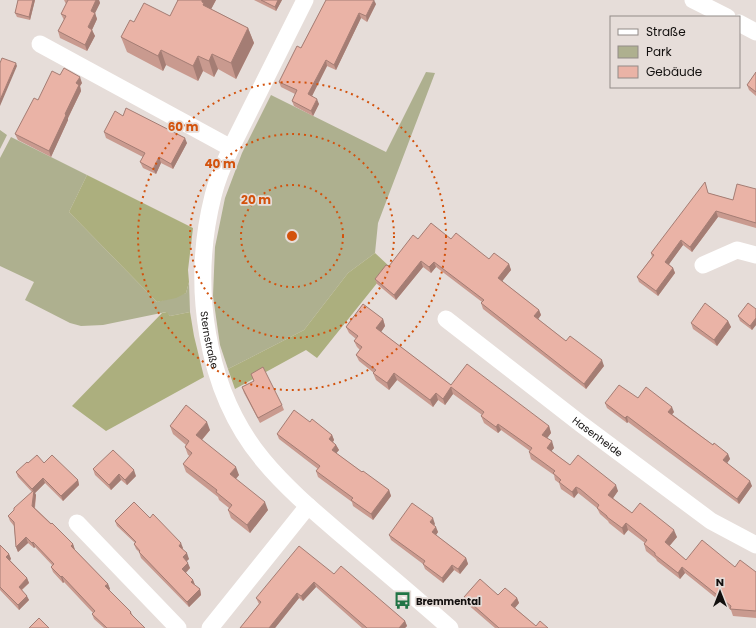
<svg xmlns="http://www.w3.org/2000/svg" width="756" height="628" font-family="Poppins,sans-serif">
	<rect width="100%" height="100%" fill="#e6ddd9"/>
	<path fill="#aeb08f" d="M426,72l9,1 -57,150 -3,30 -27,20 -44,57 -76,39 -8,-24 -7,-49 2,-49 10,-49 17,-45 29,-58 115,57z
		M0,130l7,5 -7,14z
		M11,137l76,38 -18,37 88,90 29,-9 3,-11 1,30 -20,4 -4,-4 -63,13 -22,1 -11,-3 -45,-23 9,-18 -34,-16v-108z"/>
	<path fill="#acaf7e" d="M87,175l106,53 -5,42 1,12 -3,11 -10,5 -19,4 -88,-90z
		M375,253l15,14 -73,91 -11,-8 -71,39 -7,-20 76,-39 44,-57z
		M167,312l3,4 20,-4 4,24 10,41 -98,54 -34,-25 90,-93z"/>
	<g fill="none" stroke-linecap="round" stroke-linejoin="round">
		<g stroke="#fff" stroke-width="17">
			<path id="s1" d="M305,0l-74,148c-7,15 -14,31 -18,48 -22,87 -9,193 50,264 24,29 53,53 81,77 35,30 71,60 106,91"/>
			<path d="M693,0l34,17"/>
			<path d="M739,23l17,9"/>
			<path d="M40,44l191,104"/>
			<path d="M703,265l34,-15 19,5"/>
			<path id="s2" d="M446,319l135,105 130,97 45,24"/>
			<path d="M77,523l101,105"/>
			<path d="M210,628l98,-122"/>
		</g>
	</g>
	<path fill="#c99a8f" d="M18,0h17l-5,20 -13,-3 -2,-4z
		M64,0h35l1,3 -5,10 2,6 -5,11 3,6 -8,15 -27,-13 -2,-7 6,-11 -3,-6 5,-10z
		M177,0h39l-5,9 37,19 6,15 -18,36 -18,-10 -4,8 -11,-6 -5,10 -32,-16 -3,6 -36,-19 -6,-15 13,-15 36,-6 7,-14z
		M254,0h28l-6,11z
		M326,0l50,4 -9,18 -6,-4 -25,52 -9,-4 -15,30 7,8 -6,12 -19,-10 -2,-5 3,-7 -14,-7 -2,-5 22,-34z
		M756,72v24l-7,-6 -2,-5z
		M60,75l22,8 -2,3 1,5 -13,27v2l-17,37 -33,-17 -3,-6 23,-34z
		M123,116l64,27 -14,26 -12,-6 -5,11 -13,-6 -3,-6 3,-5 -37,-19 -2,-6z
		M756,189v39l-38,-11 -26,35 -9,-7 -14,19 4,4 2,5 -17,23 -19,-14 -2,-5 15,-20 -1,-4 57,-60 25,7z
		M418,239h33l38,20 20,5 2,6 -9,11 37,29 2,5 -3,4 28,22 38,25 -18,23 -103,-80 -2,-6 1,-1 -46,-35 -5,6 -8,-6 -27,33 -19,-16 -2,-5z
		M756,309v16l-4,5 -12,-9 -2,-5z
		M383,319l2,7 -4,6 70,53 98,41 2,7 -4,5 7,10 -3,3 19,14 48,26 -5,7 19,15 45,24 -8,9 17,14 49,7 21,5v46l-23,-2 -2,-6 -46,-37 -5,6 -23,-18 -1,-2 -10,-8 -2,-7 1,-1 -17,-13 -4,5 -15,-12 -1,-2 -8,-7 -3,-6 -15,-12 -4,-3 -4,5 -13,-9 -2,-6 -4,-3 -1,-5 -23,-16 -2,-7 1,-1 -29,-21 -3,3 -14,-10 -3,-7 1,-1 -29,-21 -8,11 -7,-5 -5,7 -36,-27 -8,10 -13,-10 -3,-7h1l-15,-12 -3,-6 4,-5 -3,-3 -3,-6 2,-2 -7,-6 -3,-6z
		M728,321l3,6 -14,19 -24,-17 -2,-6z
		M251,374l31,31 2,5 -24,13 -16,-30 -2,-6 12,-6z
		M638,398l36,14 -2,2 41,31 15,9 2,5 -3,4 25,23 -13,18 -111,-82 -1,1 -20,-15 -2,-5z
		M310,422l22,13 2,5 -1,2 3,3 3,5 -3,3 26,19 27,18 2,6 -18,24 -20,-14 -1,-4 -34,-25 -2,-6 2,-2 -39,-30 -2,-5z
		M170,426l40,4 -8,10 37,35 -3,4 32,31 -18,23 -19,-15 -3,-8 1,-2 -10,-8 -1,-3 -32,-25 -3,-8 7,-8 -2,-1 -3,-8 1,-2 -13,-11z
		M28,463h16l34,17 1,5 -16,16 -18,-18 -10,10 1,2 -1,13 38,36 2,6 33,34 2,5 -1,1 22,22 2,4 12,12h-41l-10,-9 -2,-5 1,-1 -29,-31 -1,1 -10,-11 -2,-5 1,-2 -17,-18 -1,1 -6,-5 -10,9 -2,-5 -2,-21 -4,-5 -2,-5 24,-24 -14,-15 -2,-5z
		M93,469l43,7 -9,9 -6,-5 -10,10 -16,-15z
		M150,518l33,30 -1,1 7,10 -3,2 4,7 -4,5 7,7 2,5 5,4 1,6 -12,12 -48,-49 -2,-6 -3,-3 -2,-5 1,-1 -18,-17 -2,-5z
		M435,524l-1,1 4,7 -2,3 30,23 2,6 -8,10 -6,-4 -11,13 -18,-14 -2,-5 -32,-24 -2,-5z
		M0,545l9,9 2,5 -1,1 17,18 2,5 -7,7 7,10 -10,10 -19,-20z
		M334,574l71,47 2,5 -2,2h-43l-46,-41 -13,14 -4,-3 -24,30h-35l19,-24 -3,-6z
		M498,595l19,3 2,5 -4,5 21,18 12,2h-53l-29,-25 -2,-6z"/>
	<path fill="#a47d74" d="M33,0h2l-5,20 -1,-3z
		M96,0h3l1,3 -7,14 -2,-6z
		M202,0h14l-8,15 -6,-13z
		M278,0h4l-6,11 -1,-4z
		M374,0l2,4 -9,18 -1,-6z
		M95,13l2,6 -7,15 -2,-7z
		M359,13l2,5 -25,52 -2,-5z
		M248,28l6,15 -18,36 -5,-16z
		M92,30l3,6 -8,15 -2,-6z
		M161,50l5,15 -3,6 -5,-15z
		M212,54l6,15 -4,8 -5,-16z
		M198,56l5,15 -5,10 -5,-15z
		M326,60l1,6 -17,34 -2,-6z
		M16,63l1,3 -17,40v-6z
		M80,77l2,6 -2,3 1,5 -13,27v2l-17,37 -2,-6 16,-37 11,-31z
		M317,99l2,5 -6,12 -2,-5z
		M185,138l2,5 -14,26 -2,-5z
		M159,157l2,6 -5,11 -3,-5z
		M716,211l2,6 -26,35 -2,-5z
		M681,240l2,5 -16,22 -2,-5z
		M421,261l2,6 -27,33 -2,-5z
		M434,262l2,5 -5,6 -2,-6z
		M509,264l2,6 -11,14 -2,-6z
		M673,268l2,5 -17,23 -2,-5z
		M539,310l2,5 -5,7 -2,-6z
		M756,318v7l-4,5 -2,-4z
		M383,319l2,7 -6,9 -3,-7z
		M728,321l3,6 -14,19 -3,-6z
		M602,360l2,6 -18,23 -2,-5z
		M394,373l3,7 -8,10 -2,-7z
		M451,387l2,7 -8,11 -2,-6z
		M436,393l2,7 -5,7 -3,-7z
		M672,407l2,5 -4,5 -2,-5z
		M627,416l1,6 -1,1 -2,-5z
		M207,422l3,8 -11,13 -3,-8z
		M498,424l3,6 -3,3 -2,-6z
		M549,426l2,7 -6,8 -3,-6z
		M332,435l2,5 -3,5 -2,-6z
		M552,441l2,7 -5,6 -2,-6z
		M336,445l3,5 -5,6 -2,-6z
		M728,454l2,5 -5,7 -2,-6z
		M236,467l3,8 -6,7 -3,-8z
		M134,470l2,6 -9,9 -2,-5z
		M119,474l2,6 -10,10 -2,-5z
		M43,478l2,5 -10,10 1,2 -2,16 -2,-5 2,-13 -2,-4z
		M78,480l1,5 -16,16 -2,-5z
		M750,481l2,5 -13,18 -2,-5z
		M616,485l2,6 -7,10 -3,-6z
		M576,487l2,6 -4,5 -2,-6z
		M389,490l2,6 -18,24 -2,-6z
		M265,502l3,8 -18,23 -3,-8z
		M433,518l2,6 -3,4 -2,-6z
		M626,523l2,7 -4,5 -2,-7z
		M436,527l2,5 -4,6 -2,-6z
		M674,530l3,7 -10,12 -2,-7z
		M26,537l2,6 -10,9 -2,-5z
		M33,542l2,5 -1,1 -2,-5z
		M181,543l2,5 -2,3 -2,-5z
		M73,544l2,6 -2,2 -2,-6z
		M187,553l2,6 -4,4 -2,-6z
		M9,554l2,5 -3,3 -2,-5z
		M466,558l2,6 -8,10 -2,-5z
		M188,563l2,5 -6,6 -2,-5z
		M452,565l2,5 -11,13 -1,-5z
		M682,567l3,6 -5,6 -2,-6z
		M62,576l2,6 -1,1 -2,-6z
		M27,578l2,5 -9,8 -1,-4z
		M193,580l2,5 -2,2 -2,-5z
		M314,582l2,5 -13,14 -2,-5z
		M108,584l2,5 -3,3 -2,-6z
		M200,589l1,6 -12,12 -2,-5z
		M297,593l2,5 -24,30h-6z
		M27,596l2,4 -10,10 -1,-5z
		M517,598l2,5 -6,7 -2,-5z
		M405,621l2,5 -2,2h-6z"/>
	<path fill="#eab3a6" stroke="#a47d74" d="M18,0h15l-4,17 -14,-4z
		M68,0h28l-5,11 4,2 -7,14 4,3 -7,15 -27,-14 8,-15 -5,-2z
		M178,0h24v2l2,1 -1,2 45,23 -17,35 -19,-9 -3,7 -11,-5 -5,10 -32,-16 -3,6 -37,-19 9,-17 4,2 10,-19 26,13z
		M261,0h17l-3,7z
		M326,0h48l-8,16 -7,-3 -25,52 -8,-5 -18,34 9,5 -6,12 -19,-10 5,-11 -18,-8 18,-36 4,2z
		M2,58l14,5 -16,37v-37z
		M64,68l16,9 -4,6 3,2 -14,29 1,1 -17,36 -34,-17 19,-36 4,2 14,-29 8,4z
		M756,72v20l-9,-7z
		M126,108l59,30 -14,26 -12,-7 -6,12 -13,-7 5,-9 -41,-21 11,-21 8,5z
		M705,182l3,11 25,7 4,-16 19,5v34l-40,-12 -26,36 -9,-7 -16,22 8,6 -17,23 -19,-14 17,-22 -3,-2z
		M431,223l20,16 5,-6 33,26 5,-6 15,11 -11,14 41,32 -5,6 32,25 4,-5 32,24 -18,24 -103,-81 3,-3 -50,-38 -5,5 -8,-6 -27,34 -19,-16 11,-14 3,1 24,-31 5,4z
		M705,303l23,18 -14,19 -23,-17z
		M748,303l8,6v9l-6,8 -12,-10z
		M363,304l20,15 -7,9 75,57 16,-21 82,62 -7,9 10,6 -5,7 23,17 8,-10 38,30 -8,10 24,18 8,-10 34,27 -9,12 21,18 16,-20 33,27 5,-7 16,12v39l-26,-2 1,-3 -49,-39 -4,6 -23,-18v-2l-11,-9 3,-4 -21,-17 -4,5 -15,-11v-1l-10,-8 2,-3 -19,-16 -4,-2 -4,5 -13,-10 2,-2 -8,-7 2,-2 -26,-19 3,-4 -34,-24 -2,3 -15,-11 3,-4 -33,-25 -8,12 -7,-6 -6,7 -36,-27 -7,10 -14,-10 3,-3 -20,-15 6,-8 -8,-6 4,-5 -12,-9z
		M263,367l19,38 -24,13 -16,-31 12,-6 -3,-7z
		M619,385l19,13 8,-11 26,20 -4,5 45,33 1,-2 14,11 -5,6 27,21 -13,18 -110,-83 -2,2 -20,-15z
		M186,405l21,17 -11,13 40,32 -6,7 35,28 -18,23 -19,-15 4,-5 -16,-13 1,-2 -34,-26 9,-11 -7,-6 4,-6 -19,-15z
		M294,410l16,12 2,-3 20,16 -3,4 7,6 -4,5 30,22 1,-1 26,19 -18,24 -20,-14 2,-2 -37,-27 4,-5 -43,-32z
		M113,450l21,20 -9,10 -6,-6 -10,11 -16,-16z
		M37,455l7,8 8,-8 26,25 -17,16 -18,-18 -11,11 -16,-17 11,-10 1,1z
		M34,490l-2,16 19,18 1,-1 21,21 -2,2 37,38 -3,2 26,26 -1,1 15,15h-38l-15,-14 3,-3 -33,-35 -1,1 -10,-10 3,-3 -21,-22 -1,1 -6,-6 -10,10 -2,-25 -6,-6 6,-6v-2z
		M134,502l16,16 3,-4 28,29 -2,3 8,7 -4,4 5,6 -6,6 11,11 -2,2 9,7 -13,13 -48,-50 1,-1 -6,-7 2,-2 -21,-21z
		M412,503l21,15 -3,4 6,5 -4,5 34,26 -8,11 -6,-4 -10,13 -19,-14 2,-3 -36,-26z
		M0,545l9,9 -3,3 21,21 -8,9 8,9 -9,9 -18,-18z
		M299,546l35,28 7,-8 64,55 -6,7h-32l-53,-46 -13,14 -4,-3 -28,35h-29l21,-26 -5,-4z
		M480,579l18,16 7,-7 12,10 -6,7 25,21 4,-5 8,7h-49l-35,-31z
		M39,618l10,10h-20z"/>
	<g fill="none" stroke="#d3520c" stroke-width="2" stroke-dasharray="2 4">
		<circle cx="292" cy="236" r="51"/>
		<circle cx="292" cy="236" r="102"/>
		<circle cx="292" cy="236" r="154"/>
	</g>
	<defs>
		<symbol id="bus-bare" viewBox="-9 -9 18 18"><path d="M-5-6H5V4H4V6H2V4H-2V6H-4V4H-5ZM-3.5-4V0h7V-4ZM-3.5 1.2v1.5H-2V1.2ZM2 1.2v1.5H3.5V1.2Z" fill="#217445" stroke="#e6ddd9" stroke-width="2.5" paint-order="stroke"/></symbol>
	</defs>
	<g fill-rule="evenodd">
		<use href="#bus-bare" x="390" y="588" width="25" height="25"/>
	</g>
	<g text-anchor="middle" stroke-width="3.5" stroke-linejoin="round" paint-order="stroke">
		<g font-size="10" fill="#13100f" stroke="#e6ddd9">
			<text dy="4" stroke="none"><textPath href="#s1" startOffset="362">Sternstraße</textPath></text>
			<text dy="4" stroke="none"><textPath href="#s2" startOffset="192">Hasenheide</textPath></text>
		</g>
		<g font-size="10" font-weight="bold" fill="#13100f" stroke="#e6ddd9" text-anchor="start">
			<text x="416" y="605">Bremmental</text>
		</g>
	</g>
	<circle cx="292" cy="236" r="6" fill="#d3520c" stroke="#e6ddd9" stroke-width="2"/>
	<g font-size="12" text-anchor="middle" font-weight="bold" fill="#d3520c" stroke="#e6ddd9" stroke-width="3.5" stroke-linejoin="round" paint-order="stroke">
		<text x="183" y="131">60 m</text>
		<text x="220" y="168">40 m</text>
		<text x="256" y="204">20 m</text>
	</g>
	<rect x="610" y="16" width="130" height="72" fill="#e6ddd9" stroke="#928b88"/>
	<rect x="618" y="29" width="20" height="6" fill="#ffffff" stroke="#928b88"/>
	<text x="646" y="36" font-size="12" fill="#13100f">Straße</text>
	<rect x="618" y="46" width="20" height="12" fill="#aeb08f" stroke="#928b88"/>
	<text x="646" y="56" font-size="12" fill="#13100f">Park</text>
	<rect x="618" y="66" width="20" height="12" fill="#eab3a6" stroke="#928b88"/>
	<text x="646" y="76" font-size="12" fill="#13100f">Gebäude</text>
	<g transform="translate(720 592)" stroke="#e6ddd9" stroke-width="3" paint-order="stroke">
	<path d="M0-3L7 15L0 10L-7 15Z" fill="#13100f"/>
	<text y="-6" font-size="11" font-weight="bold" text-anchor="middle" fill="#13100f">N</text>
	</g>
</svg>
